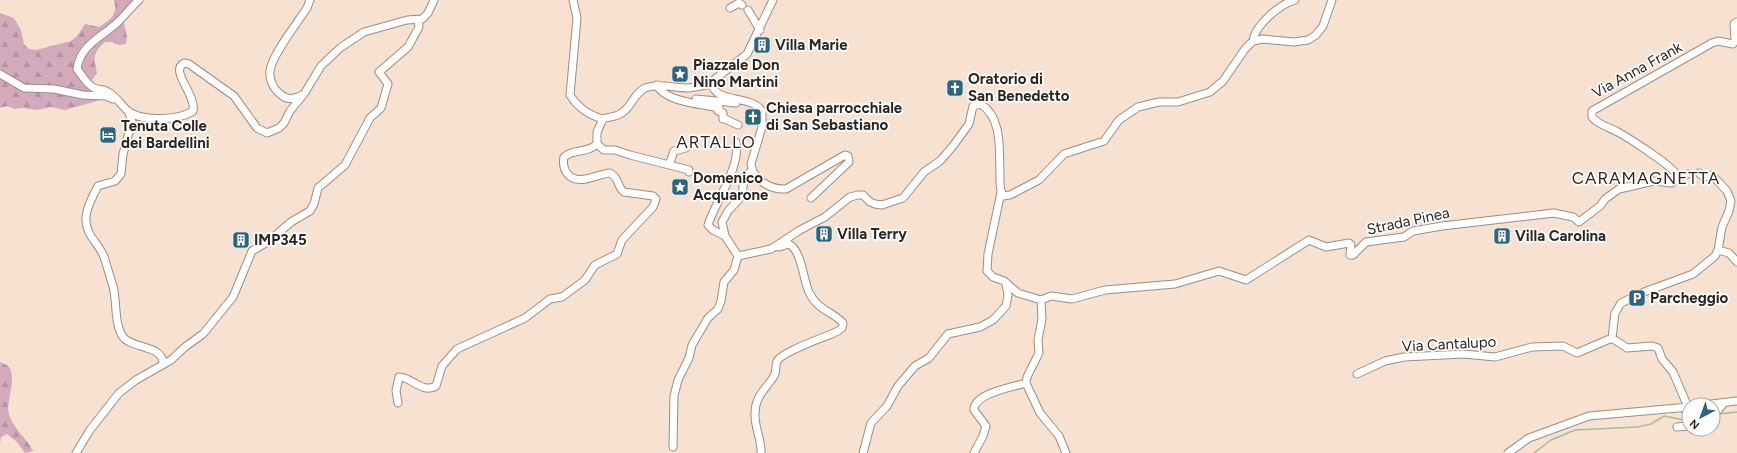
<svg xmlns="http://www.w3.org/2000/svg" width="1737" height="453" font-family="Figtree,sans-serif">
	<defs>
		<pattern id="forest-firs" width="22" height="20" patternUnits="userSpaceOnUse"><rect width="22" height="20" fill="#d3a9bc"/><path d="M5 1l3.5 6h-7zM16 11l3.5 6h-7z" fill="#b591a1"/></pattern>
	</defs>
	<rect width="100%" height="100%" fill="#f7e2d2"/>
	<path fill="url(#forest-firs)" d="M114,0h27l-19,14 5,23 -1,7 -7,1 -7,-3h-7c-13,11 -11,17 -8,31l-10,15 13,12 -35,10 -14,-3 -14,3 -15,-2 -7,1 -8,-3 -7,2v-95l14,5 7,12 3,14 5,5 7,1 35,-9 6,-5 8,-12 14,3c12,-8 19,-12 15,-27z
		M0,362c2,1 6,2 8,4 9,8 0,32 0,43 2,18 18,27 25,42l-8,2 -8,-11 -10,-8 -6,3 -1,7z"/>
	<g fill="none" stroke-linecap="round" stroke-linejoin="round">
		<path stroke="#a9ba95" stroke-width="1.5" d="M1718,414l19,-2
			M1534,453l17,-13 24,-10 63,-3 13,-3 13,-8 25,5"/>
		<path stroke="#cfbcae" stroke-width="7" stroke-dasharray="7 3.5" stroke-linecap="butt" d="M1688,174h7"/>
		<defs>
			<path id="minor" d="M139,0c-7,6 -13,14 -20,21 -15,15 -39,23 -42,48 5,6 9,15 17,19 4,2 10,1 14,4 8,4 13,13 20,19 13,11 52,9 65,0 4,-16 -24,-40 -9,-48l5,1 45,32 23,32 10,5 12,-5 5,-5 6,-12 14,-17 17,-28 19,-18 24,-16 43,-12 15,-1 6,-6 6,-13
				M573,0l4,18 -7,77c8,13 18,20 33,24
				M773,0l-26,54 -32,25 -2,8c6,16 38,8 49,24v16l-11,37c2,16 20,26 35,25l59,-34 3,1 1,6 -38,36
				M730,8l9,-5 3,2
				M748,10l12,20
				M1253,41c2,-16 27,-37 42,-41
				M0,74l24,14 30,1 29,6 23,1 7,3
				M657,85c7,17 45,19 62,23l-1,3 5,2v6
				M302,95c-8,5 -16,5 -23,-2 -6,-5 -10,-14 -9,-22 1,-15 28,-49 37,-63l3,-8
				M696,99l40,4
				M129,112l3,10 -9,32 -2,20 -6,7 -17,5c-4,7 -13,25 -12,34 0,16 13,23 18,37 3,9 6,20 9,29 4,15 1,38 10,51 9,12 41,8 40,27
				M603,119c5,-2 12,-2 17,-5 12,-6 13,-20 25,-26 15,-5 28,0 43,0 8,-1 17,-3 25,-4
				M725,119l13,6
				M597,144l7,6h11l15,5 59,15v2
				M597,144v-12l6,-13
				M669,165l5,-14 12,-3
				M752,170l-8,8 -2,18 -14,15 -6,11 3,14 13,20 33,-7 29,-19 25,-13 25,-20 8,-2h5l7,7 5,2 7,1 21,-7 21,-26 16,-11 13,-15 16,-22 4,-18 8,-2c22,15 18,47 19,70 0,8 -1,15 3,22l7,-1 29,-15 25,-26 40,-13 15,-21 19,-13 21,-5h19l32,-10 13,-11 22,-32 8,-8 10,-2 31,3 14,-2 8,-5 7,-9 9,-26
				M1678,177c-3,-10 -51,-40 -62,-46 -8,-4 -19,-7 -24,-14v-6l120,-68 6,-2 15,3 2,-3 -1,-17 3,-2
				M1678,177l10,-3
				M1001,192l-13,62 -1,17 6,6 11,4 14,12 23,7 1,19 -4,21 1,13 -12,24 -1,6 14,30 19,23 7,17
				M725,236l-12,-6 -5,-5c7,-23 33,-58 28,-83
				M1718,250l11,3 8,9
				M1041,300l10,-4 21,3 33,-9 70,-6 44,-13 27,9 63,-40 17,7 23,-4 2,2 -1,10h3l13,-13 38,-5 9,-6 29,-5 112,-13 19,4 6,5 21,-16 5,-7 14,-10 35,-8 18,2 6,-6
				M1612,338l3,-25 6,-10 23,-11 49,-18 22,-18 3,-6 4,-23 7,-16 2,-10 -4,-10 -15,-16 -8,2 -5,-4
				M1357,374l28,-13 19,-4 60,-3 31,3 37,-10 31,-1 14,7 35,-15 15,10 25,-2 6,2 4,11 11,13 15,35
				M398,403l-2,-12 3,-14c13,0 23,17 37,9l6,-20 15,-17 68,-31 25,-19 12,-2 23,-17 10,-15 22,-11 5,-14 31,-33 3,-8 -3,-3 -29,-4c-7,-5 -5,-15 -14,-19 -14,1 -33,15 -44,-1 -3,-5 -3,-10 -2,-15 10,-9 22,-3 33,-13
				M1703,405l34,-4
				M1713,416l11,-13
				M1677,427l12,-1
				M673,447l1,-51 4,-16 11,-22 3,-13 16,-27 10,-9 3,-8 3,-19 10,-12 4,-14
				M76,453l14,-23 29,-37 17,-13 35,-20 14,-13 18,-13 30,-37 19,-46 17,-10 22,-19 19,-11 4,-7 4,-16 27,-23 25,-47 11,-10 7,-24 -9,-12 29,-25 11,-20 -1,-7
				M761,453c1,-13 -7,-26 -6,-40 0,-17 11,-24 19,-37 3,-5 1,-11 3,-15 6,-10 49,-24 61,-30l4,-3 1,-5c-11,-12 -26,-13 -34,-31 -6,-12 -7,-41 -20,-48l-10,3
				M863,453l8,-30 16,-17 11,-20 17,-20 14,-8 19,-24 32,-7 13,-7 13,-14 2,-11 -2,-11
				M974,453l9,-17 3,-10 -12,-16c0,-17 39,-23 52,-27
				M1508,453l21,-15 60,-22 100,-9"/>
		</defs>
		<use href="#minor" stroke="#9f8c7e" stroke-width="9"/>
		<use href="#minor" stroke="#fff" stroke-width="7"/>
	</g>
	<defs>
		<symbol id="building-square" viewBox="-11 -11 22 22"><rect x="-9" y="-9" width="18" height="18" rx="4" fill="#2c657f" stroke="#fff"/><path d="M-4-6H4V6H1V3H-1V6H-4ZM-2.5-4.3h1.7v1.8h-1.7ZM.8-4.3h1.7v1.8H.8ZM-2.5-1h1.7V.8h-1.7ZM.8-1h1.7V.8H.8Z" fill="#fff"/></symbol>
		<symbol id="sight-square" viewBox="-11 -11 22 22"><rect x="-9" y="-9" width="18" height="18" rx="4" fill="#2c657f" stroke="#fff"/><path d="M0-6L1.8-2.2L6-1.7L2.9 1.2L3.7 5.4L0 3.3L-3.7 5.4L-2.9 1.2L-6-1.7L-1.8-2.2Z" fill="#fff"/></symbol>
		<symbol id="church-square" viewBox="-11 -11 22 22"><rect x="-9" y="-9" width="18" height="18" rx="4" fill="#2c657f" stroke="#fff"/><path d="M-1.2-6h2.4v3.5h3.3v2.4h-3.3V6h-2.4V-.1h-3.3v-2.4h3.3Z" fill="#fff"/></symbol>
		<symbol id="hotel-square" viewBox="-11 -11 22 22"><rect x="-9" y="-9" width="18" height="18" rx="4" fill="#2c657f" stroke="#fff"/><path d="M-6-4.5h1.5V1H6V5H4.5V3h-9V5H-6ZM-4 0a1.8 1.8 0 1 1 3.6 0ZM.5 0V-2.5h3Q6-2.5 6 0Z" fill="#fff"/></symbol>
		<symbol id="parking-square" viewBox="-11 -11 22 22"><rect x="-9" y="-9" width="18" height="18" rx="4" fill="#2c657f" stroke="#fff"/><path d="M-3.5-5.5H1a3.5 3.5 0 0 1 0 7H-1V5.5H-3.5ZM-1-3.4V-.6H.8a1.4 1.4 0 0 0 0-2.8Z" fill="#fff"/></symbol>
	</defs>
	<g fill-rule="evenodd">
		<use href="#building-square" x="752" y="35" width="20" height="20"/>
		<use href="#sight-square" x="670" y="64" width="20" height="20"/>
		<use href="#church-square" x="945" y="78" width="20" height="20"/>
		<use href="#church-square" x="743" y="107" width="20" height="20"/>
		<use href="#hotel-square" x="98" y="125" width="20" height="20"/>
		<use href="#sight-square" x="670" y="177" width="20" height="20"/>
		<use href="#building-square" x="814" y="224" width="20" height="20"/>
		<use href="#building-square" x="1492" y="226" width="20" height="20"/>
		<use href="#building-square" x="231" y="230" width="20" height="20"/>
		<use href="#parking-square" x="1627" y="288" width="20" height="20"/>
	</g>
	<g text-anchor="middle" stroke-width="3.5" stroke-linejoin="round" paint-order="stroke">
		<g font-size="15" font-weight="bold" fill="#2d251f" stroke="#fff" text-anchor="start">
			<text x="775" y="50">Villa Marie</text>
			<text x="693" y="70">Piazzale Don<tspan x="693" dy="17">Nino Martini</tspan></text>
			<text x="968" y="84">Oratorio di<tspan x="968" dy="17">San Benedetto</tspan></text>
			<text x="766" y="113">Chiesa parrocchiale<tspan x="766" dy="17">di San Sebastiano</tspan></text>
			<text x="121" y="131">Tenuta Colle<tspan x="121" dy="17">dei Bardellini</tspan></text>
			<text x="693" y="183">Domenico<tspan x="693" dy="17">Acquarone</tspan></text>
			<text x="837" y="239">Villa Terry</text>
			<text x="1515" y="241">Villa Carolina</text>
			<text x="254" y="245">IMP345</text>
			<text x="1650" y="303">Parcheggio</text>
		</g>
		<g font-size="15" fill="#2d251f" stroke="#fff">
			<text transform="translate(1637 70) rotate(-29)" y="5">Via Anna Frank</text>
			<text transform="translate(1408 221) rotate(-12)" y="5">Strada Pinea</text>
			<text transform="translate(1449 344) rotate(-3)" y="5">Via Cantalupo</text>
		</g>
		<g font-size="17" letter-spacing="1" fill="#2d251f" stroke="#fff">
			<text x="716" y="148">ARTALLO</text>
			<text x="1646" y="184">CARAMAGNETTA</text>
		</g>
	</g>
	<g transform="translate(1701 417) rotate(221)"><circle r="19" fill="#ffffff" stroke="#aba8a5"/>
	<path d="M0-3L7 15L0 10L-7 15Z" fill="#2c657f"/>
	<text y="-6" font-size="11" font-weight="bold" text-anchor="middle" fill="#2d251f">N</text>
	</g>
</svg>
